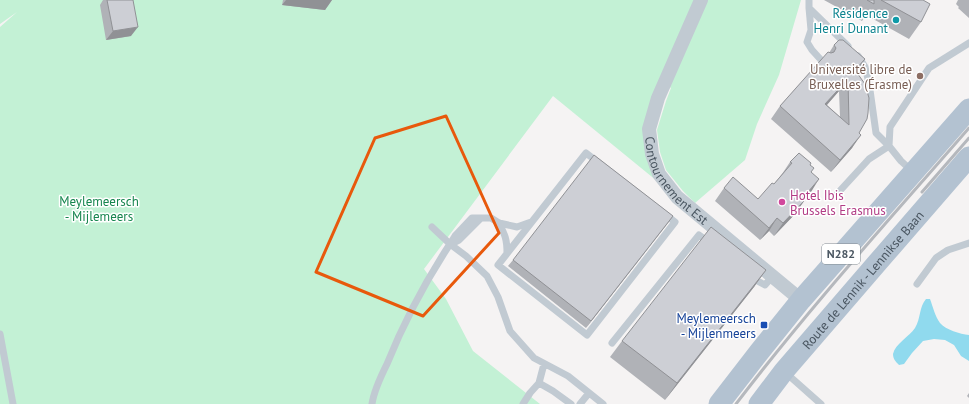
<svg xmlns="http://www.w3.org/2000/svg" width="969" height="404" font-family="'PT Sans',sans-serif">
	<rect width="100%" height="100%" fill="#f5f3f3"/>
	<path fill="#c3f1d5" d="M0,0h801l-22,75 -22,49 -12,36 -50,43 -12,-12 -17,-21 -6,-18 -3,-22 9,-29 5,-13 -10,-9 -8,16 4,86 -104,-85 -129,173 22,30 27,52 67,53h-540v-377l17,-15 -17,12z"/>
	<path fill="#90daee" d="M926,299h4c3,8 5,17 10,24 6,7 20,11 29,12v26l-8,-5 -7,-11 -9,-5 -11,-1 -11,2 -11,12 -8,11 -5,1c-3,-3 -6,-6 -6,-11 2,-10 17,-18 22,-26 6,-10 4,-21 11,-29z"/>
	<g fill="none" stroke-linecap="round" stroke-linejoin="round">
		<path stroke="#c1cad2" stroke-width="7" d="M809,0v8l39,38
			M809,8l2,22 -4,12 5,8 10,11
			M858,56l7,11 4,16 7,50 13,13 12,15 11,10
			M889,146l1,-19 39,-59 40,-25
			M586,153l89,69 -88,113 -89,-70z
			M836,195l33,-36 20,-13
			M499,223c6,12 8,16 8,30
			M432,227l18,17
			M450,244l5,-8 17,-18h19l8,5 18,4 14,-5
			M451,244l8,-4 21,-21
			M750,277l15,8 7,-8
			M917,284l19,-26 12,-8 21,-7
			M0,334l13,70
			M612,343l87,-108 11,8
			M786,373l35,31
			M539,383l14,8 18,13
			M372,404c2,-14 9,-28 15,-40 17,-42 38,-82 63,-120l16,12 21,20 11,21 12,34 24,27 34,18 35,28
			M523,404l7,-11 9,-10 5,-19
			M580,404l9,-11"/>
		<path stroke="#c1cad2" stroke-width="14" id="s1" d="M701,0l-43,98 -9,31 3,25 7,20 18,23 124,103"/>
		<g stroke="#b3c2d1" stroke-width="21">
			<path d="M719,404l41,-53 41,-51 168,-191"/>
			<path id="s2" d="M759,404l25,-33 100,-116 85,-98"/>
		</g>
		<path stroke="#b5b8bd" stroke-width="3" d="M922,192l47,-54
			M736,404c73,-96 154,-185 233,-276"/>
	</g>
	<path fill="#b0b2b7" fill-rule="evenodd" d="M103,0h30l-2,36 -25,4 -6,-35z
		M283,0h49l-7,10 -43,-5z
		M824,0h99l-2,22 -12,17 -43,-24 -4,6z
		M958,0h11v18l-11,-10 1,-1 -3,-3z
		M834,45l22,27 3,61 -7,15 -21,24 -60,-53 9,-13 49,-53zM839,91l1,26 -13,-12z
		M790,162l20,3 1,7v20l-8,8 1,1 -9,13 -21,22 -5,-5 -9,9 -45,-39 9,-13 34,11 16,-15 8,-10z
		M673,216l-87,112 -78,-62 5,-6z
		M766,270l-12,17 -89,113 -55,-43 12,-16z
		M969,393v5l-2,-2z"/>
	<path fill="#909195" d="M286,0h46l-7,10 -43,-5z
		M138,27l-7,9 -25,4 7,-9z
		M865,59l-9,13 -1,-2z
		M848,79l-9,12 -22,25 8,-12z
		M861,135l-9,13 -21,24 9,-12z
		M819,179l-8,13 -18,20 9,-13z
		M804,201l-9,13 -21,22 9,-13z
		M673,216l-5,7 -82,105 5,-7z
		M777,218l-8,13 -9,9 9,-12z
		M766,270l-12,17 -89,113 12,-17z"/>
	<path fill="#cdcfd5" stroke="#909195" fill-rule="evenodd" d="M107,0h26l5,27 -25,4z
		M867,0h7v4z
		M881,0h42l7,4 -9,18z
		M839,40h4l22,19 -10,11 10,14 4,14 -1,15 -1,6 -8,14 2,2 -21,25 -60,-54 48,-54 3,1 3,-1 2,-4 -2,-3zM848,79l1,46 -24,-21z
		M799,153l12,10 -1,2 4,3 -3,4 8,7 -17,20 2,2 -21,22 -6,-5 -8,10 -45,-40 9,-11 25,22 14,-16 2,1 18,-21 -2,-1z
		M594,155l79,61 -82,105 -78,-61z
		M711,227l55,43 -89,113 -55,-42z"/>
	<path fill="none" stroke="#e8590c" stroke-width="3" stroke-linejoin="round" d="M446,116l53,117 -76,83 -107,-44 59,-134z"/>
	<circle fill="#0f9aa8" stroke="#fff" stroke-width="1.5" cx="896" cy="20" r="4"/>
	<circle fill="#8d6e63" stroke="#fff" stroke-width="1.5" cx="920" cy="76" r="4"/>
	<circle fill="#d1479c" stroke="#fff" stroke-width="1.5" cx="782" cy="202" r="4"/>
	<rect fill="#1a4fb4" stroke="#fff" stroke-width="1.5" x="760" y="321" width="8" height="8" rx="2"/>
	<g text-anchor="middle" stroke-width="3" stroke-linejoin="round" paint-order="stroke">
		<rect fill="#fff" stroke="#808990" stroke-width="1" x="822" y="244" width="38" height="20" rx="3"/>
		<g font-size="12" font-weight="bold" fill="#4a5661">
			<text x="841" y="258">N282</text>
		</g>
		<g font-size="13" fill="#0d838f" stroke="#fff" text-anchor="end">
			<text x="888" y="18">Résidence<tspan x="888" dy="15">Henri Dunant</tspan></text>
		</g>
		<g font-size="13" fill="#785e54" stroke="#fff" text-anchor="end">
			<text x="912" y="74">Université libre de<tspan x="912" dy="15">Bruxelles (Érasme)</tspan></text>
		</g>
		<g font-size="13" fill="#4a5661" stroke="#fff">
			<text dy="5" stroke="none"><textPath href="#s1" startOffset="200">Contournement Est</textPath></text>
			<text dy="5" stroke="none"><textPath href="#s2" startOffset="162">Route de Lennik - Lennikse Baan</textPath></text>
		</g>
		<g font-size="13" fill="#b23c85" stroke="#fff" text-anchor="start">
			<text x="790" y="200">Hotel Ibis<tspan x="790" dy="15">Brussels Erasmus</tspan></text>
		</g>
		<g font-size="13" fill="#17864f" stroke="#fff">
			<text x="99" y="206">Meylemeersch<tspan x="99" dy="15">- Mijlemeers</tspan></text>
		</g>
		<g font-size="13" fill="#164399" stroke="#fff" text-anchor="end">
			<text x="756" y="323">Meylemeersch<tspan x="756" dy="15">- Mijlenmeers</tspan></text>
		</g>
	</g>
</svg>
